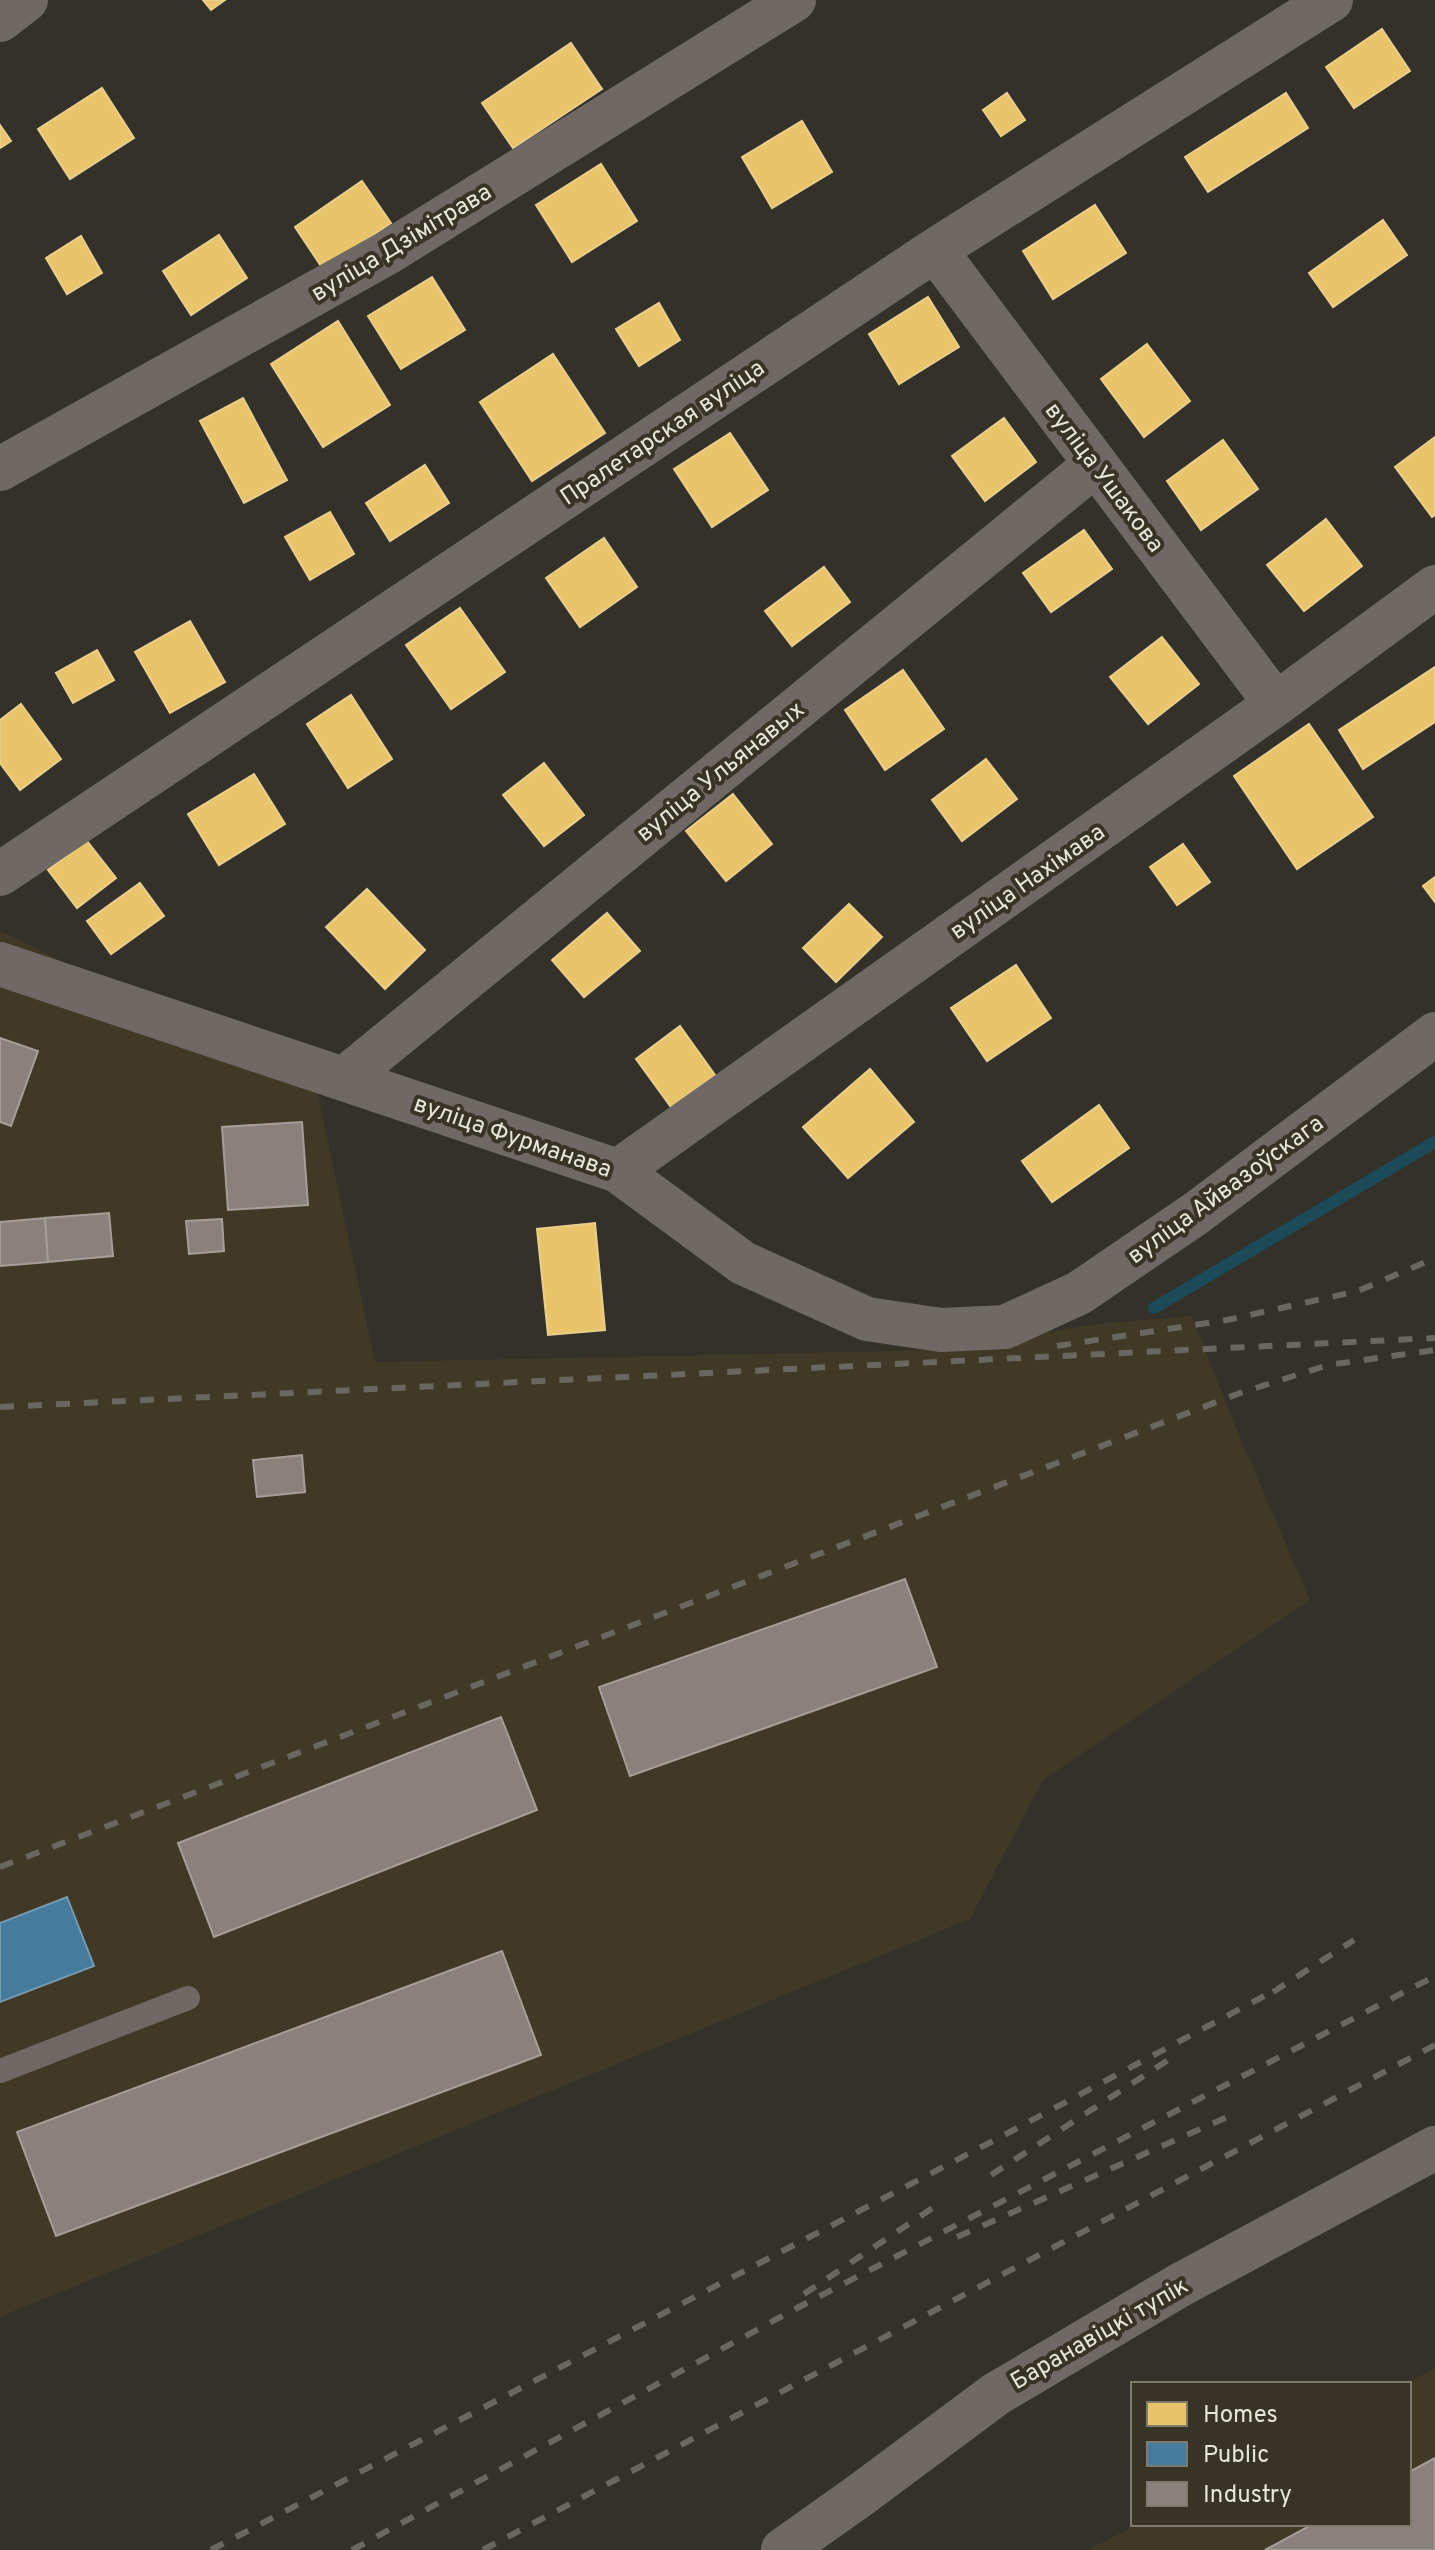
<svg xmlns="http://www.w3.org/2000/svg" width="1435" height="2550" font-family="Overpass,sans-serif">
	<rect width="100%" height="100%" fill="#333129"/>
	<path fill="#3f3926" d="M0,931l316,154 59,277 561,-12 160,-26 96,-8 44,112 74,172 -267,180 -73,139 -970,398z
		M1435,2368v182h-347l50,-26h271v-140h-4z"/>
	<path fill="#e9c46a" stroke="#e9ce8c" stroke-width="2" d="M203,0h22l-14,10z
		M1382,29l28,42 -56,37 -28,-41z
		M571,43l31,46 -89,59 -31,-45z
		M102,88l32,50 -64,41 -32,-50z
		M1007,93l18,27 -24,16 -18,-26z
		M1286,93l22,35 -100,64 -23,-35z
		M802,121l30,51 -60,36 -30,-51z
		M0,125l11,16 -11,7z
		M601,164l36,57 -65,41 -36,-57z
		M362,181l29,42 -68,46 -28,-42z
		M1095,205l31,48 -73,46 -30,-48z
		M1383,220l24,35 -74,52 -24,-34z
		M219,235l28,43 -56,37 -28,-44z
		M81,236l21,37 -35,21 -21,-36z
		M432,277l33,53 -64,39 -33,-53z
		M928,297l31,50 -60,37 -30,-50z
		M659,303l21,37 -41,26 -23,-37z
		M338,321l52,84 -67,42 -52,-83z
		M1147,344l43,57 -46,36 -43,-58z
		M553,354l52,79 -73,48 -52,-79z
		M243,398l44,82 -43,23 -44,-82z
		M1004,418l32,44 -51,39 -33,-45z
		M730,433l38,57 -56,37 -38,-58z
		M1435,437v78l-3,2 -37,-50z
		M1223,440l35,49 -57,41 -34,-49z
		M425,465l24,38 -59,38 -24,-38z
		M330,512l24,42 -44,26 -25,-43z
		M1326,519l36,47 -58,45 -37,-46z
		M1084,530l28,39 -61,43 -28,-39z
		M604,538l33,49 -57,40 -34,-49z
		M824,567l26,35 -58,44 -27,-35z
		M460,608l45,64 -54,37 -45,-64z
		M190,621l35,61 -55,31 -35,-61z
		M1162,637l37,47 -51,40 -38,-47z
		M97,650l17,30 -41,23 -17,-30z
		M1435,667v55l-72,47 -24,-39z
		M903,670l41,59 -59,41 -40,-60z
		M351,695l41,64 -44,29 -41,-64z
		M21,704l40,55 -41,31 -20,-27v-43z
		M1309,724l64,93 -76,52 -63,-93z
		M986,759l31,40 -55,42 -30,-41z
		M544,763l40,52 -40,31 -41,-51z
		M254,774l31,50 -66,41 -31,-51z
		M733,794l39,50 -46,37 -40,-50z
		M87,841l29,37 -39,30 -29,-38z
		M1183,844l27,38 -33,23 -27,-38z
		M1435,877v25l-12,-16z
		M140,883l24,33 -53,38 -24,-33z
		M367,889l58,61 -40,39 -59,-62z
		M849,904l33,33 -46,45 -33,-34z
		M607,913l33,38 -56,46 -32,-37z
		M1016,965l35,53 -64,43 -36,-53z
		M680,1026l35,49 -44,32 -35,-48z
		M870,1069l44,53 -66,56 -45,-51z
		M1099,1105l30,43 -77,54 -30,-41z
		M595,1223l10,107 -57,5 -11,-106z"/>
	<path fill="#457b9d" stroke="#769bb0" stroke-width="2" d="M67,1897l27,69 -94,36v-79z"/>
	<path fill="#8a817c" stroke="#a69f99" stroke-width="2" d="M0,1038l38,13 -27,75 -11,-4z
		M302,1122l6,83 -80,5 -6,-83z
		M109,1213l4,43 -65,6 -3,-44z
		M45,1218l3,44 -48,4v-44z
		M222,1219l2,32 -35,3 -3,-33z
		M302,1455l3,37 -48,5 -4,-37z
		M905,1579l32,88 -307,109 -31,-89z
		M501,1717l36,93 -323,127 -36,-94z
		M502,1951l39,104 -485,181 -39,-104z
		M1435,2458v92h-170l48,-26h96v-52z"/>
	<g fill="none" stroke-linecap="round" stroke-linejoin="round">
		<path stroke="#1b4a58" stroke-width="12" d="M1154,1308l281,-166"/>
		<path stroke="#6f6965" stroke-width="24" d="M0,2071l188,-73"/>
		<path stroke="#6f6965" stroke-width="44" d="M935,250l341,454
			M0,469l387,-216 407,-253
			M0,874l935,-624 396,-250
			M0,964l618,207 125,92 124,56 74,11 64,-3 74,-34 116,-79 240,-180
			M345,1078l751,-614
			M618,1171l658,-467 159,-117
			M783,2550l76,-54 137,-102 184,-109 255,-137"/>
		<path stroke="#6f6965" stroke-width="44" d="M0,20l26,-20"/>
		<path stroke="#6a6761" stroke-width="6" stroke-dasharray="14 14" stroke-linecap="butt" d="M1057,1346l170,-26 131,-29 77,-33
			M0,1407l1435,-69
			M0,1867l1240,-474 88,-28 107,-15
			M1273,1992l81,-52
			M991,2175l188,-122
			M957,2237l277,-123
			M804,2294l133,-89
			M211,2550l780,-408 290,-155
			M352,2550l447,-243 636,-331
			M483,2550l952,-505"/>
	</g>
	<g text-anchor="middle" stroke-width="8" stroke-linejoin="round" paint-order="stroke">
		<g font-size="24" fill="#e8e5dc" stroke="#373325">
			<text transform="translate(401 242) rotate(-31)" y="8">вуліца Дзімітрава</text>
			<text transform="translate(662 432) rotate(-34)" y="8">Пралетарская вуліца</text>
			<text transform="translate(1105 477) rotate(53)" y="8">вуліца Ушакова</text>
			<text transform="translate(720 771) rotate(-39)" y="8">вуліца Ульянавых</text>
			<text transform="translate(1027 881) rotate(-35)" y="8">вуліца Нахімава</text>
			<text transform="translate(513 1136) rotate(19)" y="8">вуліца Фурманава</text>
			<text transform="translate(1225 1189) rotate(-36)" y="8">вуліца Айвазоўскага</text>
			<text transform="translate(1099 2333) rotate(-30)" y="8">Баранавіцкі тупік</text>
		</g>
	</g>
	<rect x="1131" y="2382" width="280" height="144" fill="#373325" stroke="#7e7a6e" stroke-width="2"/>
	<rect x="1147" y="2402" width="40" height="24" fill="#e9c46a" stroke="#7e7a6e" stroke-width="2"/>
	<text x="1203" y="2422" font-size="24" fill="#e8e5dc">Homes</text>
	<rect x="1147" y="2442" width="40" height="24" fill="#457b9d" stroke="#7e7a6e" stroke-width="2"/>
	<text x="1203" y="2462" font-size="24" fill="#e8e5dc">Public</text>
	<rect x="1147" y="2482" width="40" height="24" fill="#8a817c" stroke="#7e7a6e" stroke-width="2"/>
	<text x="1203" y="2502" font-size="24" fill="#e8e5dc">Industry</text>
</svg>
